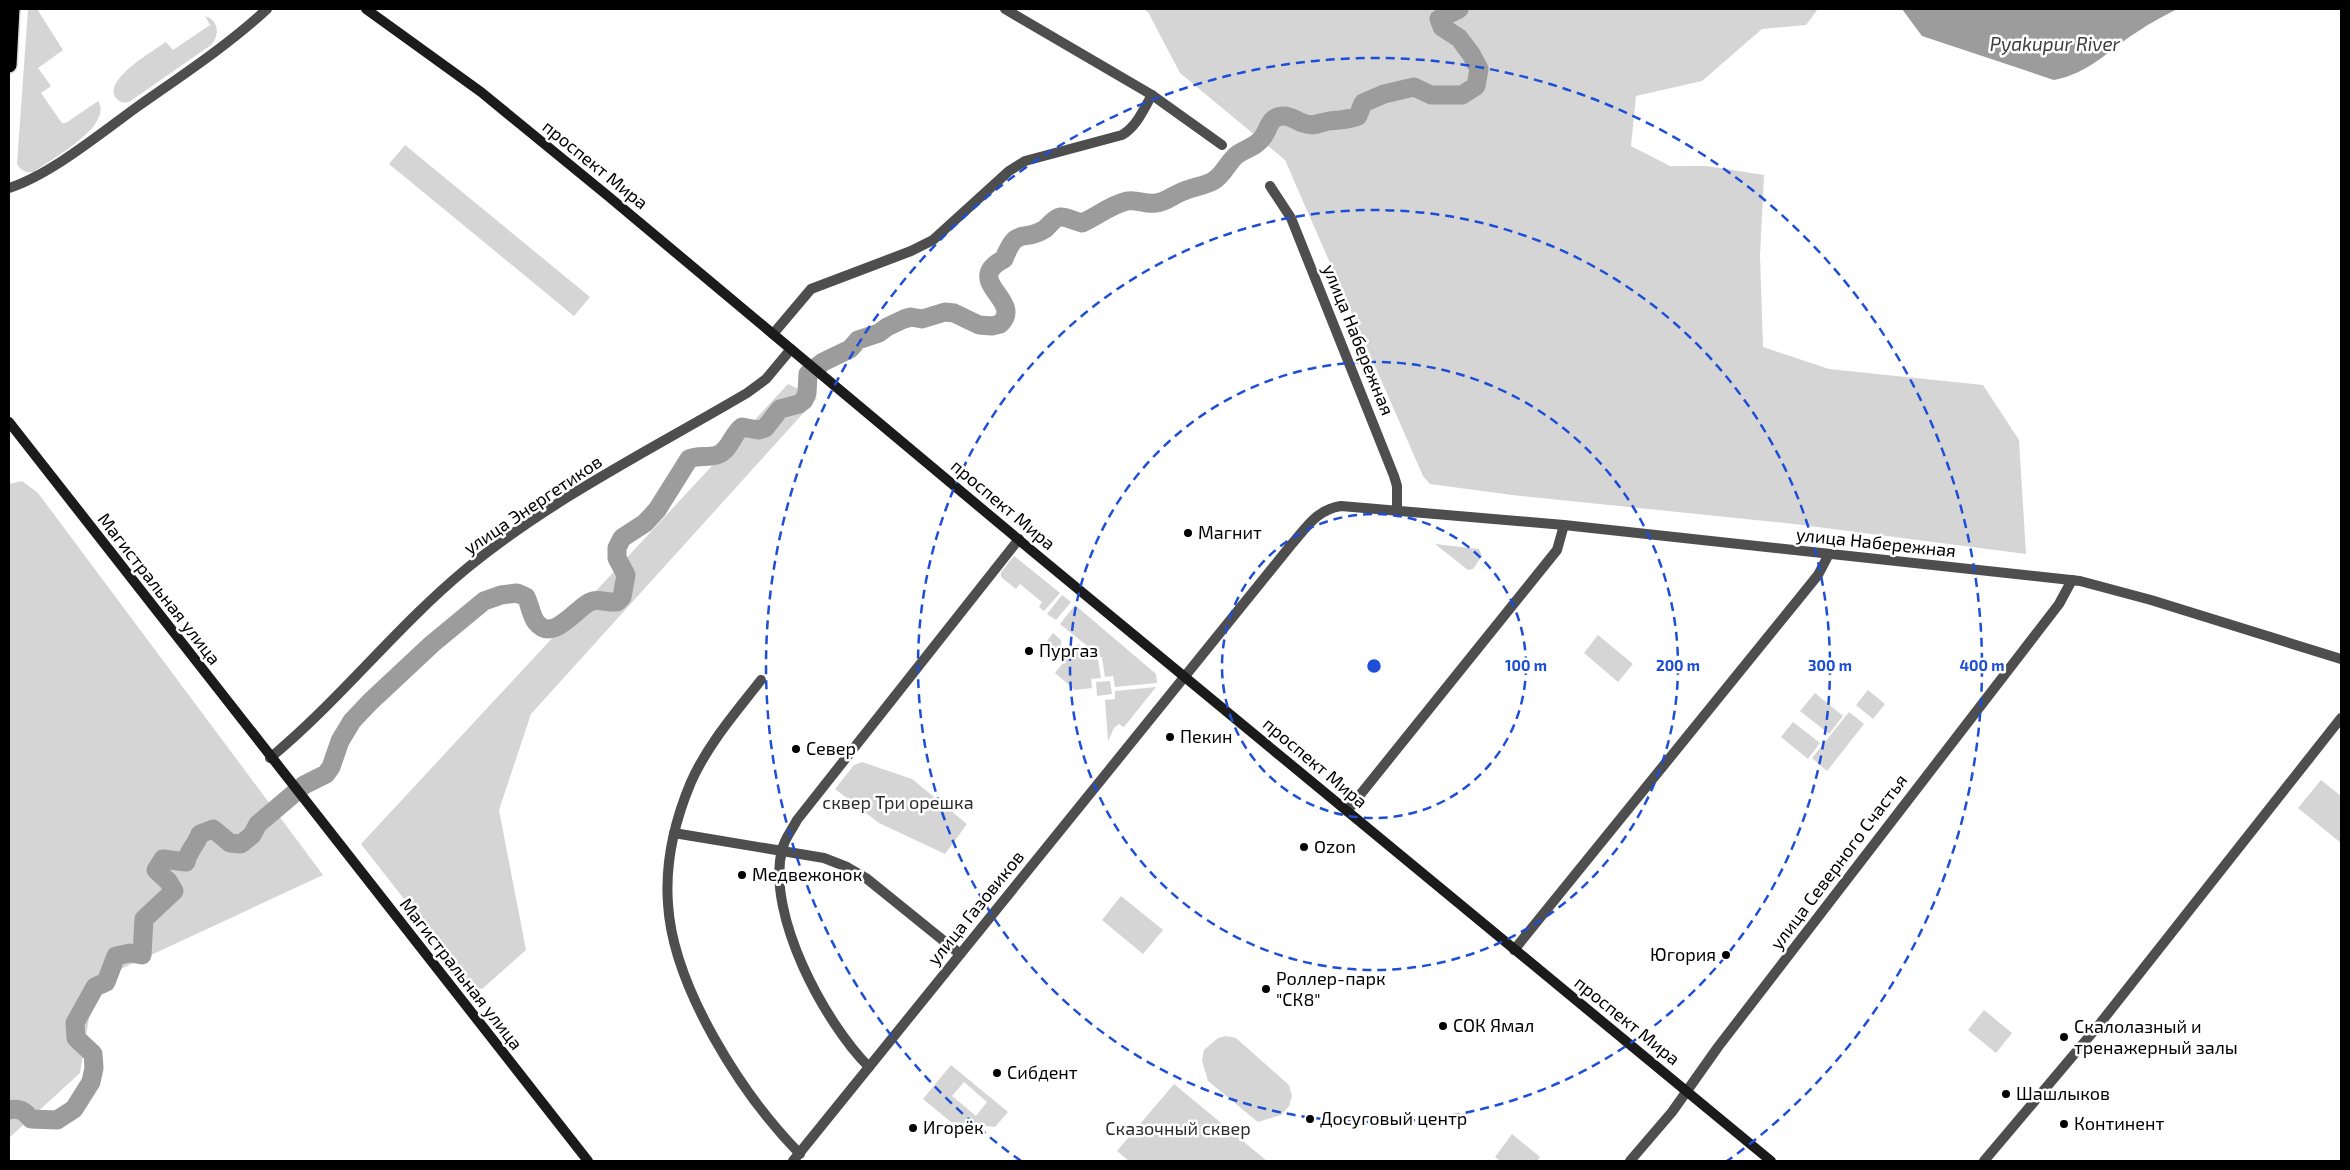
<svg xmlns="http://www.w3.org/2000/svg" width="2350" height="1170" font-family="'Exo 2',sans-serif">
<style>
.green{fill:#d5d5d5;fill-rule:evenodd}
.water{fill:#9c9c9c}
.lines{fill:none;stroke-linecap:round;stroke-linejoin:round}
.river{stroke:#9c9c9c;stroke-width:19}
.highway-casing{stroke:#dbdbdb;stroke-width:18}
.street{stroke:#4e4e4e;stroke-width:10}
.secondary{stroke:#1b1b1b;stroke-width:10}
.highway{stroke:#000;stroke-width:15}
.ring{fill:none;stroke:#1d4ed8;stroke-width:2.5;stroke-dasharray:9 6}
.poi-dot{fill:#000;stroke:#fff;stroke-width:2}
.labels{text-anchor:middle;stroke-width:5;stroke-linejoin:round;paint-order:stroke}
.street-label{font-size:18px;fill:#000;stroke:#fff}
.poi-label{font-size:18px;fill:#000;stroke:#fff;text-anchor:start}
.park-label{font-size:18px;fill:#2c2c2c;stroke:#fff}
.water-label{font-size:19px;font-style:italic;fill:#3d3d3d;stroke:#fff}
.centre{fill:#1d4ed8;stroke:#fff;stroke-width:2.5}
.ring-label{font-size:15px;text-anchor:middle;font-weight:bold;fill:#1d4ed8;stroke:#fff;stroke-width:5;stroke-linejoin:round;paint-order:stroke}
</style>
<rect width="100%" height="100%" fill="#fff"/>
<g class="green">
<path d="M 28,9 L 37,9 L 63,50 L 38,68 L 51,86 L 41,93 L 62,123 L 66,123 L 98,101 C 114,126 51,159 34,172 C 26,173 21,171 17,164 Z"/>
<path d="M 1143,9 L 1818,9 L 1806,25 L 1762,29 L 1702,81 L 1636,96 L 1631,146 L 1670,166 L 1707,166 L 1764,175 L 1760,256 L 1763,347 L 1829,369 L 1983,385 L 2019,440 L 2026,554 L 1794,524 L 1512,495 L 1430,484 L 1423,476 L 1285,160 L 1180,73 L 1148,12 Z"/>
<path d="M 205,16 C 219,20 220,36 211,45 L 129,102 C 125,103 122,103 118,100 C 98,82 155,50 166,42 L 173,50 L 210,25 Z"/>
<path d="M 405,145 L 590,297 L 574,316 L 389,164 Z"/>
<path d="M 788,384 L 817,398 L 531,714 L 499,810 L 526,950 L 482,989 L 473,987 L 361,844 Z"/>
<path d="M 22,481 L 38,493 L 323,875 L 95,981 L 80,1073 L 9,1138 L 9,484 Z"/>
<path d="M 1435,544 L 1479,549 L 1482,556 L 1473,569 L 1468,570 Z"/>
<path d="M 1014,556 L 1060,593 L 1044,611 L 1039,607 L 1042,602 L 1020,584 L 1016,589 L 1001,577 L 1001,572 Z"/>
<path d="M 1062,595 L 1071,602 L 1056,620 L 1047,614 Z"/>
<path d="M 1075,605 L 1156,674 L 1157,683 L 1115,687 L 1113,676 L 1105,677 L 1102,658 L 1060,624 Z"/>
<path d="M 1053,633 L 1061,640 L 1061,648 L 1053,657 L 1042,648 Z"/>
<path d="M 1598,635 L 1633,664 L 1618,682 L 1584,653 Z"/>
<path d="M 1078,644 L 1098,660 L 1101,678 L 1091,679 L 1092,688 L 1075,690 L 1055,673 Z"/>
<path d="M 1110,681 L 1112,694 L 1097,696 L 1096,682 Z"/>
<path d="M 1156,687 L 1124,727 L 1119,724 L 1114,728 L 1108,741 L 1105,700 L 1115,699 L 1115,691 Z"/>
<path d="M 1868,690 L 1885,704 L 1873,719 L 1856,705 Z"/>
<path d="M 1815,693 L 1843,716 L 1829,734 L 1800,711 Z"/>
<path d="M 1849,712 L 1864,724 L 1827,771 L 1812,758 Z"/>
<path d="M 1793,722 L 1820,743 L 1808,759 L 1781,737 Z"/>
<path d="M 862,762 L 912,779 L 967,824 L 945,854 L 879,823 L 835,789 L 854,765 Z"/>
<path d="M 2321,780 L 2341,796 L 2341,843 L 2298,808 Z"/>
<path d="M 1121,896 L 1163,930 L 1143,954 L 1102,920 Z"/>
<path d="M 1984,1010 L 2012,1033 L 1996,1053 L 1968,1030 Z"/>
<path d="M 1226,1036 L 1236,1038 L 1289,1085 L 1292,1096 L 1289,1106 L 1281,1115 L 1258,1122 L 1208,1081 L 1202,1061 L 1204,1050 L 1218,1038 Z"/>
<path d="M 951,1065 L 1008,1112 L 995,1127 L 951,1122 L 923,1099 ZM 964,1082 L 987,1102 L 976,1116 L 952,1096 Z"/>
<path d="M 1174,1084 L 1267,1161 L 1129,1161 L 1117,1151 Z"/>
<path d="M 1512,1134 L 1540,1157 L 1537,1161 L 1500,1161 L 1495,1157 Z"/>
</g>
<path class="water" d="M 1902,9 L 2177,9 C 2164,16 2150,23 2137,32 C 2107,51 2090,73 2054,80 L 1922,36 Z"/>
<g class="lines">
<path class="river" d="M 9,1110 C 19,1108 24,1110 31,1119 L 57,1120 L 74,1109 L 91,1082 L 94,1068 L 93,1054 L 76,1038 L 75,1023 L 95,987 L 106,982 L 116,956 L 130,953 L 142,955 L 144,919 L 174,891 L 168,881 L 156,870 L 163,859 L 186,862 C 188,851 196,845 200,834 L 213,829 L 230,843 L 241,844 L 252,835 L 258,824 L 304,785 L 326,774 L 331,767 L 340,741 L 352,721 L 370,702 L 432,644 L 484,601 L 501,595 L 517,593 L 526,597 C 530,605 531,615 536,622 C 554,645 578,604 593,601 C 600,599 609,603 617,602 L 622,597 L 626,575 L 617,558 L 617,548 L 622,538 L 645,523 L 657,510 L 689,459 C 698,455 707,458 717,455 C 730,451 732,434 742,427 L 758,430 L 765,428 L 780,409 L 799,404 L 804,400 L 807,393 L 808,374 L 823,362 L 850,349 L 858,340 L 879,333 L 887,327 L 904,319 L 911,317 L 922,319 L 945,312 L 954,313 L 979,325 L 992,326 L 1000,324 C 1025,301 961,281 1004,259 C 1017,225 1023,243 1045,229 C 1050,225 1054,218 1060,217 C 1067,216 1075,222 1082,223 C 1098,216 1110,205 1127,201 C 1137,199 1146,205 1156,203 C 1167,202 1174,194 1184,191 C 1193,187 1204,186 1213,181 C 1224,175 1228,161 1238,154 C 1247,148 1257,146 1263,137 C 1269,129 1269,117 1282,116 C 1290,115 1296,121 1303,123 C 1313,127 1319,123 1329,121 C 1341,119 1346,121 1358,116 L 1363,103 L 1384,94 L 1414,87 L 1431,95 L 1462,95 L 1476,86 L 1479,69 L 1471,54 L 1459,38 L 1442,27 L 1439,19 L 1459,9"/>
<defs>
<path id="highway" d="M 9,65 L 12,9"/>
</defs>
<use href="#highway" class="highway-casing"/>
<g class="street">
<path d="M 1005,9 L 1152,95 L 1222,145"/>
<path d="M 1270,186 L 1291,218 L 1394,476 L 1397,486 L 1397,512"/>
<path d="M 9,188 C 50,175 101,133 137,107 C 181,76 227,46 267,9"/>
<path d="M 773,334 L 811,289 L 911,251 L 933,240 L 1009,171 L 1025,161 L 1122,135 C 1137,126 1143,110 1152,95"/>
<path d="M 761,680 C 736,712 708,744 691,782 C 675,820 665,863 668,904 C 673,987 742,1095 800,1154"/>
<path d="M 270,758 C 340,700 396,627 466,569 C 551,499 652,449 747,393 L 766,379 L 791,349"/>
<path d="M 1347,811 L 1557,550 L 1564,525"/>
<path d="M 674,833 L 824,858 L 847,867 L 866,878 L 960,954"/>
<path d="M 1514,950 L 1818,575 L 1829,554"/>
<path d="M 869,1067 C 825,1023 766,915 782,850 C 784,839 792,830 797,820 L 1019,539"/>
<path d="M 793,1161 L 1291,545 C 1307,527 1316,510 1341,506 L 1564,525 L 2080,581 L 2151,600 L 2341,659"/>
<path d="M 1630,1161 L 1672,1112 L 1718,1047 L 2059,604 L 2072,580"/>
<path d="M 1984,1161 L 2098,1026 L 2341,718"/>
</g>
<g class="secondary">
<path d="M 366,9 L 481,92 L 608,196 L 1043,560 L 1771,1161"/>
<path d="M 9,422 L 588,1161"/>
</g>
<use href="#highway" class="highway"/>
</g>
<g class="ring">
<circle cx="1374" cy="666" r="152"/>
<circle cx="1374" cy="666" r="304"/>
<circle cx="1374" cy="666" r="456"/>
<path d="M1021 1161A608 608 0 1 1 1727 1161"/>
</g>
<g class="poi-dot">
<circle cx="1188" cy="533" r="5"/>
<circle cx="1029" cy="651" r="5"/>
<circle cx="1170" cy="737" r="5"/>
<circle cx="796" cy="749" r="5"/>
<circle cx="1304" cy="847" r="5"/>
<circle cx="742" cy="875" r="5"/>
<circle cx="1726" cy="955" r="5"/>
<circle cx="1266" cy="989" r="5"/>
<circle cx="1443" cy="1026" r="5"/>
<circle cx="2064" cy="1037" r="5"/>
<circle cx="997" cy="1073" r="5"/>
<circle cx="2006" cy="1094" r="5"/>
<circle cx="1310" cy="1119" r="5"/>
<circle cx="2064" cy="1124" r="5"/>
<circle cx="913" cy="1128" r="5"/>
</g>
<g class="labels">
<g class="street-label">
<text transform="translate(595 165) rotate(39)" y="6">проспект Мира</text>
<text transform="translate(1358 340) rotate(68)" y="6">улица Набережная</text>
<text transform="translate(533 505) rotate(-34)" y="6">улица Энергетиков</text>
<text transform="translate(1003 505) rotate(40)" y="6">проспект Мира</text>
<text transform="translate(1876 543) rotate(6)" y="6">улица Набережная</text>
<text transform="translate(159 589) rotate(52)" y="6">Магистральная улица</text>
<text transform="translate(1315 763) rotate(40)" y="6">проспект Мира</text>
<text transform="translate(1839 862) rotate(-53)" y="6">улица Северного Счастья</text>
<text transform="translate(976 908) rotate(-51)" y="6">улица Газовиков</text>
<text transform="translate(461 974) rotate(52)" y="6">Магистральная улица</text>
<text transform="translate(1627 1021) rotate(39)" y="6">проспект Мира</text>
</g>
<g class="poi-label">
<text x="1198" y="539">Магнит</text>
<text x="1039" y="657">Пургаз</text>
<text x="1180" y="743">Пекин</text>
<text x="806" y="755">Север</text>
<text x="1314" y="853">Ozon</text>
<text x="752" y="881">Медвежонок</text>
<text x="1716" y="961" text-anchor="end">Югория</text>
<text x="1276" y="985">Роллер-парк<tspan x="1276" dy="21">"СК8"</tspan></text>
<text x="1453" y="1032">СОК Ямал</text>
<text x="2074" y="1033">Скалолазный и<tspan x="2074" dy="21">тренажерный залы</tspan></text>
<text x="1007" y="1079">Сибдент</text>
<text x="2016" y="1100">Шашлыков</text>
<text x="1320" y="1125">Досуговый центр</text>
<text x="2074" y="1130">Континент</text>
<text x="923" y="1134">Игорёк</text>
</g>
<g class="park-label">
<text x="898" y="809">сквер Три орешка</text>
<text x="1178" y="1135">Сказочный сквер</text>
</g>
<g class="water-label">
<text x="2055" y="51">Pyakupur River</text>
</g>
</g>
<circle cx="1374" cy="666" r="8" class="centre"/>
<g class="ring-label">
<text x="1526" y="671">100 m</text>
<text x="1678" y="671">200 m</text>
<text x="1830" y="671">300 m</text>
<text x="1982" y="671">400 m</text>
</g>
<rect width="2350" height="1170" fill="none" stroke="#000000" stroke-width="20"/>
</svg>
